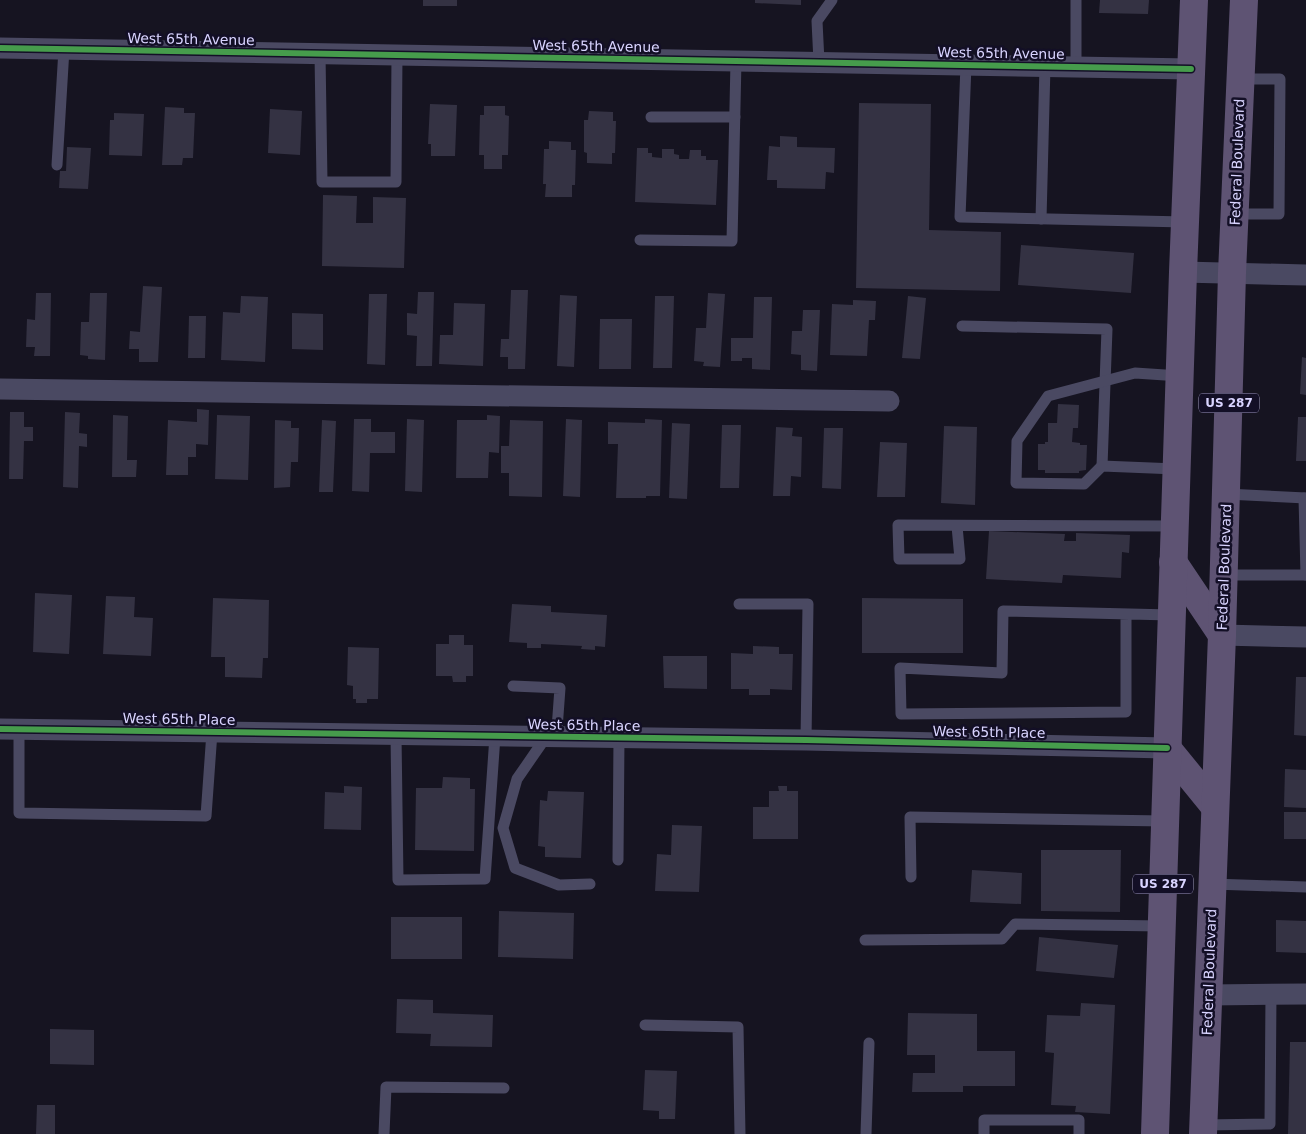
<svg xmlns="http://www.w3.org/2000/svg" width="1306" height="1134" font-family="'DejaVu Sans',sans-serif">
<style>
.building{fill:#343243}
.lines{fill:none;stroke-linecap:round;stroke-linejoin:round}
.lane{stroke:#4a4962;stroke-width:11}
.street{stroke:#4a4962;stroke-width:21}
.primary{stroke:#5e5373;stroke-width:28}
.cycleway-casing{stroke:#130f26;stroke-width:9}
.cycleway{stroke:#469c4c;stroke-width:6}
.labels{text-anchor:middle;stroke-width:5;stroke-linejoin:round;paint-order:stroke}
.shield{fill:#130f26;stroke:#9e99be;stroke-width:1}
.shield-label{font-size:12px;font-weight:bold;fill:#d9d4ff}
.street-label{font-size:14px;fill:#d9d4ff;stroke:#130f26}
</style>
<rect width="100%" height="100%" fill="#161421"/>
<g class="building">
<rect x="423" y="0" width="34" height="6"/>
<path d="M 755,0 L 801,0 L 801,5 L 755,3 Z"/>
<path d="M 1100,0 L 1149,0 L 1148,14 L 1099,13 Z"/>
<path d="M 859,103 L 931,104 L 929,230 L 1001,232 L 1000,291 L 856,288 Z"/>
<path d="M 430,104 L 457,105 L 455,156 L 431,156 L 431,144 L 428,144 Z"/>
<path d="M 484,106 L 505,106 L 505,115 L 509,116 L 508,155 L 502,155 L 502,169 L 484,169 L 484,155 L 479,155 L 480,115 L 484,115 Z"/>
<path d="M 165,107 L 184,108 L 184,113 L 195,113 L 193,158 L 183,158 L 182,165 L 162,165 Z"/>
<path d="M 270,109 L 302,111 L 300,155 L 268,153 Z"/>
<path d="M 589,111 L 613,112 L 613,121 L 616,121 L 615,153 L 612,153 L 612,164 L 587,163 L 587,153 L 584,152 L 584,120 L 588,120 Z"/>
<path d="M 114,113 L 144,114 L 142,156 L 109,155 L 110,120 L 114,120 Z"/>
<path d="M 780,136 L 797,137 L 797,147 L 835,148 L 834,173 L 826,172 L 825,189 L 777,188 L 777,180 L 767,180 L 769,146 L 780,147 Z"/>
<path d="M 549,141 L 571,142 L 571,150 L 576,150 L 575,185 L 572,185 L 572,197 L 545,197 L 546,184 L 543,184 L 544,149 L 549,149 Z"/>
<path d="M 67,147 L 91,148 L 88,189 L 59,188 L 60,171 L 66,171 Z"/>
<path d="M 637,148 L 648,148 L 648,153 L 652,153 L 652,157 L 662,158 L 662,149 L 674,149 L 674,154 L 679,155 L 679,159 L 689,159 L 690,150 L 701,150 L 701,156 L 706,156 L 706,160 L 718,160 L 716,205 L 635,202 Z"/>
<path d="M 323,195 L 357,196 L 356,223 L 373,223 L 373,197 L 406,198 L 404,268 L 322,266 Z"/>
<path d="M 1021,245 L 1134,253 L 1131,293 L 1018,285 Z"/>
<path d="M 143,286 L 162,287 L 158,362 L 139,362 L 139,349 L 129,349 L 130,331 L 140,332 Z"/>
<path d="M 511,290 L 528,290 L 525,369 L 508,369 L 508,357 L 500,357 L 501,339 L 509,339 Z"/>
<path d="M 418,292 L 434,292 L 432,366 L 416,366 L 417,336 L 407,335 L 407,313 L 417,314 Z"/>
<path d="M 36,293 L 51,293 L 50,356 L 34,356 L 35,347 L 26,347 L 27,319 L 35,320 Z"/>
<path d="M 90,293 L 107,293 L 105,360 L 88,359 L 88,356 L 80,355 L 81,322 L 89,322 Z"/>
<path d="M 708,293 L 725,294 L 720,367 L 703,366 L 704,362 L 694,361 L 696,328 L 706,328 Z"/>
<path d="M 369,294 L 387,294 L 385,365 L 367,364 Z"/>
<path d="M 560,295 L 577,296 L 574,367 L 557,366 Z"/>
<path d="M 241,296 L 268,297 L 265,362 L 221,360 L 223,312 L 240,313 Z"/>
<path d="M 655,296 L 674,296 L 672,368 L 653,368 Z"/>
<path d="M 908,296 L 926,298 L 920,359 L 902,358 Z"/>
<path d="M 754,297 L 772,297 L 770,370 L 752,369 L 752,358 L 742,358 L 742,361 L 731,361 L 731,338 L 753,338 Z"/>
<path d="M 853,300 L 876,301 L 875,320 L 869,320 L 867,356 L 830,355 L 832,304 L 853,305 Z"/>
<path d="M 454,303 L 485,304 L 483,366 L 439,364 L 440,335 L 453,335 Z"/>
<path d="M 803,310 L 820,310 L 817,371 L 801,370 L 801,355 L 791,354 L 792,331 L 802,331 Z"/>
<path d="M 292,313 L 323,314 L 323,350 L 292,349 Z"/>
<path d="M 189,316 L 206,316 L 205,358 L 188,358 Z"/>
<path d="M 600,319 L 632,319 L 631,369 L 599,369 Z"/>
<path d="M 1302,357 L 1306,358 L 1306,395 L 1300,394 Z"/>
<path d="M 1058,404 L 1079,405 L 1078,428 L 1073,428 L 1072,442 L 1080,443 L 1080,445 L 1087,445 L 1086,470 L 1079,471 L 1079,473 L 1045,473 L 1045,470 L 1038,470 L 1038,444 L 1045,444 L 1045,442 L 1048,442 L 1048,423 L 1057,423 Z"/>
<path d="M 197,409 L 209,410 L 208,445 L 196,444 L 196,457 L 188,457 L 188,475 L 166,475 L 168,420 L 197,422 Z"/>
<path d="M 10,412 L 24,412 L 24,427 L 33,427 L 33,441 L 24,441 L 23,479 L 9,479 Z"/>
<path d="M 65,412 L 80,413 L 79,433 L 87,434 L 87,447 L 79,446 L 78,488 L 63,487 Z"/>
<path d="M 113,415 L 128,416 L 127,460 L 137,460 L 136,477 L 112,477 Z"/>
<path d="M 217,415 L 250,416 L 248,480 L 215,479 Z"/>
<path d="M 487,415 L 500,416 L 499,453 L 489,452 L 488,478 L 456,478 L 457,420 L 487,420 Z"/>
<path d="M 1298,417 L 1306,417 L 1306,461 L 1296,461 Z"/>
<path d="M 354,419 L 371,419 L 371,432 L 395,432 L 395,453 L 370,453 L 369,492 L 352,491 Z"/>
<path d="M 407,419 L 424,420 L 422,492 L 405,491 Z"/>
<path d="M 566,419 L 582,420 L 580,497 L 563,496 Z"/>
<path d="M 645,419 L 662,420 L 660,496 L 646,496 L 646,498 L 616,498 L 618,444 L 608,444 L 608,422 L 645,423 Z"/>
<path d="M 275,420 L 291,421 L 291,428 L 299,428 L 298,462 L 291,462 L 290,487 L 274,488 Z"/>
<path d="M 322,420 L 336,421 L 333,492 L 319,492 Z"/>
<path d="M 510,420 L 543,421 L 542,497 L 509,496 L 509,473 L 501,473 L 501,446 L 509,446 Z"/>
<path d="M 672,423 L 690,424 L 687,499 L 669,498 Z"/>
<path d="M 722,425 L 741,425 L 739,488 L 720,488 Z"/>
<path d="M 944,426 L 977,427 L 975,505 L 941,503 Z"/>
<path d="M 776,427 L 793,428 L 792,436 L 802,437 L 801,477 L 791,476 L 790,496 L 773,496 Z"/>
<path d="M 824,428 L 843,428 L 841,489 L 822,488 Z"/>
<path d="M 880,442 L 907,443 L 905,497 L 877,497 Z"/>
<path d="M 989,531 L 1065,534 L 1064,541 L 1076,541 L 1076,533 L 1130,535 L 1129,553 L 1122,552 L 1121,578 L 1063,575 L 1062,583 L 986,579 Z"/>
<path d="M 35,593 L 72,595 L 69,654 L 33,652 Z"/>
<path d="M 106,596 L 135,597 L 134,617 L 153,618 L 151,656 L 103,654 Z"/>
<path d="M 213,598 L 269,600 L 268,658 L 263,658 L 262,678 L 225,677 L 225,657 L 211,657 Z"/>
<path d="M 862,598 L 963,599 L 963,653 L 862,653 Z"/>
<path d="M 512,604 L 551,606 L 551,612 L 607,615 L 605,647 L 595,646 L 595,650 L 581,649 L 582,646 L 541,644 L 541,648 L 527,648 L 527,643 L 509,642 Z"/>
<path d="M 449,635 L 464,635 L 464,645 L 473,645 L 473,676 L 466,676 L 466,682 L 453,682 L 452,676 L 436,676 L 436,644 L 449,644 Z"/>
<path d="M 753,646 L 779,647 L 779,654 L 793,654 L 792,690 L 770,689 L 770,695 L 749,695 L 749,689 L 731,689 L 731,653 L 753,654 Z"/>
<path d="M 348,647 L 379,648 L 378,699 L 367,699 L 367,703 L 356,703 L 356,699 L 353,699 L 353,686 L 347,685 Z"/>
<path d="M 663,656 L 707,656 L 707,689 L 664,688 Z"/>
<path d="M 1296,677 L 1306,677 L 1306,736 L 1294,735 Z"/>
<path d="M 1285,769 L 1306,770 L 1306,808 L 1284,807 Z"/>
<path d="M 443,777 L 470,778 L 470,789 L 475,789 L 474,851 L 415,850 L 416,788 L 442,788 Z"/>
<path d="M 344,786 L 362,787 L 361,830 L 324,829 L 325,792 L 344,793 Z"/>
<path d="M 778,786 L 787,786 L 787,791 L 798,791 L 798,839 L 753,839 L 753,807 L 769,807 L 769,791 L 779,791 Z"/>
<path d="M 548,791 L 584,792 L 581,858 L 545,857 L 545,847 L 538,846 L 540,800 L 547,801 Z"/>
<rect x="1284" y="812" width="22" height="27"/>
<path d="M 672,825 L 702,826 L 699,892 L 655,891 L 657,854 L 671,855 Z"/>
<path d="M 1041,850 L 1121,850 L 1120,912 L 1041,911 Z"/>
<path d="M 972,870 L 1022,873 L 1021,904 L 970,902 Z"/>
<path d="M 499,911 L 574,913 L 573,959 L 498,957 Z"/>
<rect x="391" y="917" width="71" height="42"/>
<path d="M 1276,920 L 1306,921 L 1306,953 L 1276,952 Z"/>
<path d="M 1039,937 L 1118,945 L 1114,978 L 1036,971 Z"/>
<path d="M 397,999 L 433,1000 L 433,1013 L 493,1015 L 492,1047 L 430,1046 L 431,1034 L 396,1033 Z"/>
<path d="M 1081,1003 L 1115,1005 L 1110,1114 L 1075,1112 L 1076,1106 L 1051,1105 L 1054,1053 L 1045,1052 L 1047,1015 L 1080,1016 Z"/>
<path d="M 908,1013 L 977,1014 L 977,1051 L 1015,1051 L 1015,1086 L 963,1086 L 963,1092 L 912,1092 L 913,1073 L 935,1073 L 935,1055 L 907,1055 Z"/>
<path d="M 50,1029 L 94,1030 L 94,1065 L 50,1064 Z"/>
<path d="M 1290,1042 L 1306,1042 L 1306,1134 L 1288,1134 Z"/>
<path d="M 645,1070 L 677,1071 L 675,1119 L 659,1119 L 659,1111 L 643,1110 Z"/>
<path d="M 37,1105 L 55,1105 L 55,1134 L 36,1134 Z"/>
</g>
<g class="lines">
<g class="lane">
<path d="M 320,54 L 322,182 L 396,182 L 397,55"/>
<path d="M 819,62 L 817,21 L 832,0"/>
<path d="M 966,65 L 960,217 L 1185,222"/>
<path d="M 1076,67 L 1076,0"/>
<path d="M 651,117 L 735,117"/>
<path d="M 57,165 L 64,49"/>
<path d="M 1235,214 L 1279,214 L 1280,79 L 1240,79"/>
<path d="M 1041,219 L 1045,66"/>
<path d="M 640,240 L 732,241 L 736,61"/>
<path d="M 962,326 L 1107,329 L 1102,466"/>
<path d="M 1176,469 L 1102,466 L 1084,484 L 1016,483 L 1017,441 L 1048,396 L 1135,373 L 1180,376"/>
<path d="M 1226,494 L 1306,498"/>
<path d="M 1304,498 L 1306,575"/>
<path d="M 957,526 L 960,559 L 899,559 L 898,525 L 1175,526"/>
<path d="M 1223,575 L 1306,575"/>
<path d="M 739,604 L 808,604 L 806,740"/>
<path d="M 1126,614 L 1126,712 L 901,714 L 900,668 L 1002,673 L 1003,611 L 1171,615"/>
<path d="M 513,686 L 560,688 L 557,729 L 546,737 L 517,779 L 503,828 L 515,868 L 559,885 L 590,884"/>
<path d="M 19,729 L 19,813 L 206,816 L 212,732"/>
<path d="M 396,735 L 398,880 L 485,879 L 495,736"/>
<path d="M 618,860 L 619,738"/>
<path d="M 911,877 L 910,817 L 1165,821"/>
<path d="M 1212,884 L 1306,887"/>
<path d="M 865,940 L 1002,939 L 1015,924 L 1162,926"/>
<path d="M 645,1025 L 738,1027 L 740,1134"/>
<path d="M 1204,1125 L 1270,1124 L 1271,994"/>
<path d="M 384,1134 L 386,1087 L 504,1088"/>
<path d="M 866,1134 L 869,1043"/>
<path d="M 984,1134 L 984,1120 L 1079,1120 L 1079,1134"/>
</g>
<g class="street">
<path d="M 0,48 L 1191,69"/>
<path d="M 1183,272 L 1306,275"/>
<path d="M 0,389 L 889,401"/>
<path d="M 1222,635 L 1306,637"/>
<path d="M 0,729 L 806,740 L 1167,748"/>
<path d="M 1209,995 L 1306,994"/>
</g>
<g class="primary">
<path d="M 1173,562 L 1222,635"/>
<path d="M 1167,748 L 1215,807"/>
<path d="M 1155,1134 L 1183,272 L 1194,0"/>
<path d="M 1203,1134 L 1222,635 L 1232,273 L 1244,0"/>
</g>
<defs>
<g id="cycleway">
<path d="M 0,48 L 1191,69"/>
<path d="M 0,729 L 806,740 L 1167,748"/>
</g>
</defs>
<use href="#cycleway" class="cycleway-casing"/>
<use href="#cycleway" class="cycleway"/>
</g>
<g class="labels">
<g class="shield">
<rect x="1199" y="393.5" width="60" height="19" rx="4"/>
<rect x="1133" y="874.5" width="60" height="19" rx="4"/>
</g>
<g class="shield-label">
<text x="1229" y="407">US 287</text>
<text x="1163" y="888">US 287</text>
</g>
<g class="street-label">
<text transform="translate(191 39) rotate(1)" y="5">West 65th Avenue</text>
<text transform="translate(596 46) rotate(1)" y="5">West 65th Avenue</text>
<text transform="translate(1001 53) rotate(1)" y="5">West 65th Avenue</text>
<text transform="translate(1237 162) rotate(-88)" y="5">Federal Boulevard</text>
<text transform="translate(1224 567) rotate(-88)" y="5">Federal Boulevard</text>
<text transform="translate(179 719) rotate(1)" y="5">West 65th Place</text>
<text transform="translate(584 725) rotate(1)" y="5">West 65th Place</text>
<text transform="translate(989 732) rotate(1)" y="5">West 65th Place</text>
<text transform="translate(1209 972) rotate(-88)" y="5">Federal Boulevard</text>
</g>
</g>
</svg>
